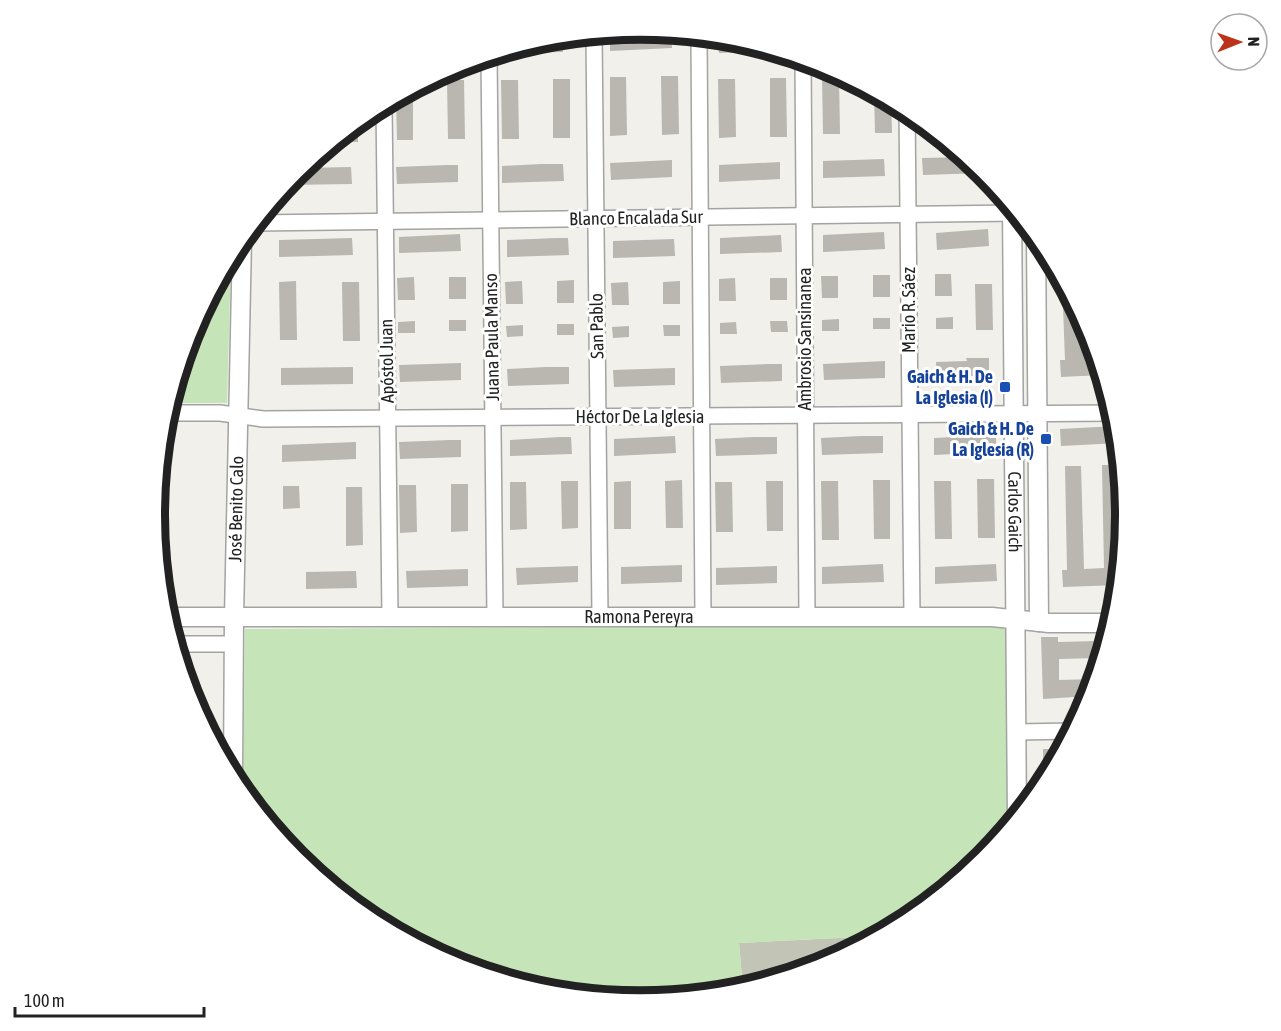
<svg xmlns="http://www.w3.org/2000/svg" width="1281" height="1031" font-family="'Asap Condensed',sans-serif">
<style>
.construction{fill:#c2c5b6}
.grass{fill:#c5e4b7}
.building{fill:#bab6b0}
.lines{fill:none;stroke-linecap:round;stroke-linejoin:round}
.minor-casing{stroke:#a3a3a3;stroke-width:18}
.tertiary-casing{stroke:#a3a3a3;stroke-width:21}
.minor{stroke:#fff;stroke-width:15}
.tertiary{stroke:#fff;stroke-width:18}
.transit-dot{fill:#1a4fb4;stroke:#fff;stroke-width:2}
.labels{text-anchor:middle;stroke-width:6;stroke-linejoin:round;paint-order:stroke}
.street-label{font-size:18px;fill:#222;stroke:#fff}
.transit-label{font-size:18px;font-weight:bold;fill:#164399;stroke:#fff;text-anchor:end}
.rim{fill:none;stroke:#222;stroke-width:8}
</style>
<rect width="100%" height="100%" fill="#f1f0ea"/>
<path class="construction" d="M 878,936 L 826,964 L 743,989 L 739,943 Z"/>
<g class="grass">
<path d="M 231,257 L 227,403 L 170,403 L 192,329 Z"/>
<path d="M 1007,625 L 1009,828 L 984,859 L 910,919 L 878,936 L 739,943 L 743,989 L 735,992 L 640,1001 L 592,996 L 545,992 L 454,964 L 370,919 L 297,859 L 243,793 L 245,629 Z"/>
</g>
<g class="building">
<path d="M 660,32 L 671,33 L 672,48 L 610,51 L 610,34 Z"/>
<path d="M 563,38 L 563,52 L 511,53 L 511,50 L 546,39 Z"/>
<path d="M 718,38 L 736,39 L 767,49 L 767,51 L 719,53 Z"/>
<path d="M 839,75 L 840,134 L 823,134 L 822,76 Z"/>
<path d="M 661,76 L 678,76 L 679,134 L 662,135 Z"/>
<path d="M 610,77 L 626,77 L 627,135 L 610,136 Z"/>
<path d="M 770,78 L 786,78 L 787,137 L 770,137 Z"/>
<rect x="553" y="79" width="17" height="59"/>
<path d="M 718,79 L 735,79 L 736,137 L 719,138 Z"/>
<path d="M 447,80 L 464,80 L 465,139 L 448,139 Z"/>
<path d="M 501,80 L 518,80 L 519,139 L 502,139 Z"/>
<path d="M 413,89 L 413,140 L 397,140 L 396,98 Z"/>
<path d="M 874,93 L 891,101 L 892,133 L 875,133 Z"/>
<path d="M 358,122 L 358,142 L 334,142 L 350,129 Z"/>
<path d="M 965,157 L 984,173 L 923,175 L 922,158 Z"/>
<path d="M 884,159 L 885,176 L 823,178 L 823,161 Z"/>
<path d="M 672,160 L 672,177 L 611,180 L 610,163 Z"/>
<path d="M 780,162 L 780,179 L 719,182 L 719,165 Z"/>
<path d="M 541,164 L 563,164 L 564,181 L 502,183 L 502,166 Z"/>
<path d="M 447,165 L 458,165 L 458,182 L 397,184 L 396,167 Z"/>
<path d="M 351,167 L 352,184 L 287,185 L 302,168 Z"/>
<path d="M 988,229 L 989,246 L 937,250 L 936,233 Z"/>
<path d="M 884,232 L 885,249 L 823,252 L 823,235 Z"/>
<path d="M 460,234 L 461,251 L 399,253 L 399,237 Z"/>
<path d="M 781,235 L 782,252 L 720,254 L 720,238 Z"/>
<path d="M 352,238 L 353,255 L 279,257 L 279,240 Z"/>
<path d="M 557,238 L 568,238 L 569,255 L 507,257 L 507,240 Z"/>
<path d="M 674,239 L 675,256 L 613,258 L 613,241 Z"/>
<path d="M 935,274 L 951,274 L 952,296 L 935,296 Z"/>
<rect x="873" y="275" width="17" height="22"/>
<path d="M 821,276 L 838,276 L 838,298 L 822,298 Z"/>
<path d="M 414,277 L 415,300 L 398,300 L 397,278 Z"/>
<rect x="449" y="277" width="17" height="22"/>
<path d="M 735,278 L 736,301 L 719,301 L 719,279 Z"/>
<rect x="770" y="278" width="17" height="22"/>
<path d="M 574,280 L 574,303 L 557,303 L 557,281 Z"/>
<path d="M 1062,280 L 1079,311 L 1080,338 L 1092,338 L 1103,375 L 1061,377 L 1060,360 L 1065,360 Z"/>
<path d="M 296,281 L 297,340 L 280,340 L 279,282 Z"/>
<path d="M 522,281 L 523,304 L 506,304 L 505,282 Z"/>
<path d="M 680,281 L 680,304 L 663,304 L 663,282 Z"/>
<path d="M 342,282 L 359,282 L 360,341 L 343,341 Z"/>
<path d="M 628,282 L 629,305 L 612,305 L 611,283 Z"/>
<path d="M 975,284 L 992,284 L 993,330 L 976,330 Z"/>
<path d="M 953,317 L 953,329 L 936,329 L 936,318 Z"/>
<rect x="873" y="318" width="17" height="11"/>
<path d="M 839,319 L 839,331 L 822,331 L 822,320 Z"/>
<rect x="449" y="320" width="17" height="11"/>
<path d="M 415,321 L 415,333 L 398,333 L 398,322 Z"/>
<path d="M 770,321 L 787,321 L 788,332 L 771,332 Z"/>
<path d="M 736,322 L 737,334 L 720,334 L 720,323 Z"/>
<rect x="557" y="324" width="17" height="11"/>
<path d="M 523,325 L 523,336 L 507,337 L 506,326 Z"/>
<path d="M 663,325 L 680,325 L 680,336 L 664,336 Z"/>
<path d="M 629,326 L 629,337 L 613,338 L 612,327 Z"/>
<path d="M 966,358 L 989,358 L 989,375 L 937,378 L 936,362 L 967,361 Z"/>
<path d="M 885,361 L 885,378 L 824,380 L 823,364 Z"/>
<path d="M 461,363 L 461,380 L 400,382 L 399,365 Z"/>
<path d="M 771,364 L 782,364 L 782,381 L 721,383 L 720,366 Z"/>
<path d="M 353,367 L 353,384 L 281,385 L 281,368 Z"/>
<path d="M 546,367 L 569,367 L 569,384 L 508,386 L 507,369 Z"/>
<path d="M 675,368 L 675,385 L 614,387 L 613,370 Z"/>
<path d="M 1117,426 L 1119,443 L 1061,446 L 1060,429 Z"/>
<path d="M 996,435 L 996,452 L 934,455 L 934,438 Z"/>
<path d="M 675,436 L 676,453 L 614,456 L 614,439 Z"/>
<path d="M 861,436 L 883,436 L 883,453 L 822,455 L 821,438 Z"/>
<path d="M 560,437 L 571,437 L 572,454 L 510,456 L 510,440 Z"/>
<path d="M 754,437 L 777,437 L 777,454 L 716,456 L 715,439 Z"/>
<path d="M 450,440 L 461,440 L 461,457 L 400,459 L 399,442 Z"/>
<path d="M 356,442 L 356,459 L 282,462 L 282,445 Z"/>
<path d="M 1102,465 L 1119,465 L 1121,565 L 1119,585 L 1063,587 L 1062,570 L 1067,570 L 1065,466 L 1081,466 L 1084,569 L 1104,568 Z"/>
<path d="M 977,479 L 994,479 L 995,538 L 978,538 Z"/>
<path d="M 682,480 L 683,528 L 666,528 L 665,481 Z"/>
<path d="M 873,480 L 890,480 L 890,539 L 874,539 Z"/>
<path d="M 561,481 L 578,481 L 578,528 L 562,529 Z"/>
<path d="M 631,481 L 631,529 L 614,529 L 614,482 Z"/>
<path d="M 766,481 L 783,481 L 783,531 L 767,531 Z"/>
<path d="M 821,481 L 838,481 L 839,540 L 822,540 Z"/>
<path d="M 934,481 L 951,481 L 952,539 L 935,539 Z"/>
<path d="M 510,482 L 526,482 L 527,529 L 510,530 Z"/>
<path d="M 715,482 L 732,482 L 733,532 L 716,532 Z"/>
<path d="M 451,484 L 468,484 L 468,531 L 451,532 Z"/>
<path d="M 399,485 L 416,485 L 417,532 L 400,533 Z"/>
<path d="M 283,486 L 299,486 L 300,508 L 283,509 Z"/>
<path d="M 346,487 L 362,487 L 363,545 L 346,546 Z"/>
<path d="M 883,564 L 884,582 L 822,584 L 822,567 Z"/>
<path d="M 996,564 L 997,581 L 935,584 L 935,567 Z"/>
<path d="M 682,565 L 682,582 L 621,584 L 621,567 Z"/>
<path d="M 578,566 L 578,582 L 517,585 L 516,568 Z"/>
<path d="M 777,566 L 777,583 L 716,585 L 716,568 Z"/>
<path d="M 468,569 L 468,586 L 407,588 L 406,571 Z"/>
<path d="M 356,571 L 357,588 L 306,589 L 306,572 Z"/>
<path d="M 1041,637 L 1058,637 L 1058,642 L 1098,641 L 1099,658 L 1059,659 L 1059,680 L 1096,679 L 1090,696 L 1043,699 Z"/>
<path d="M 1043,749 L 1060,749 L 1060,756 L 1052,771 L 1043,771 Z"/>
</g>
<g class="lines">
<defs>
<g id="minor">
<path d="M 594,35 L 600,617"/>
<path d="M 699,36 L 703,617"/>
<path d="M 489,56 L 495,617"/>
<path d="M 803,60 L 807,617"/>
<path d="M 384,105 L 390,617"/>
<path d="M 907,110 L 912,617"/>
<path d="M 256,223 L 1017,213"/>
<path d="M 167,413 L 220,413 L 263,419 L 1114,413"/>
<path d="M 175,644 L 234,644"/>
<path d="M 1017,732 L 1073,731"/>
</g>
<g id="tertiary">
<path id="s1" d="M 1012,206 L 1017,818"/>
<path d="M 1036,236 L 1039,622"/>
<path id="s2" d="M 167,617 L 992,617 L 1049,623 L 1113,623"/>
<path id="s3" d="M 233,777 L 234,617 L 242,239"/>
</g>
</defs>
<use href="#minor" class="minor-casing"/>
<use href="#tertiary" class="tertiary-casing"/>
<use href="#minor" class="minor"/>
<use href="#tertiary" class="tertiary"/>
</g>
<g class="transit-dot">
<rect x="999" y="381" width="12" height="12" rx="3"/>
<rect x="1040" y="433" width="12" height="12" rx="3"/>
</g>
<g class="labels">
<g class="street-label">
<text transform="translate(636 218) rotate(-1)" y="6">Blanco Encalada Sur</text>
<text transform="translate(909 310) rotate(-90)" y="6">Mario R. Sáez</text>
<text transform="translate(597 326) rotate(-91)" y="6">San Pablo</text>
<text transform="translate(492 337) rotate(-91)" y="6">Juana Paula Manso</text>
<text transform="translate(805 339) rotate(-90)" y="6">Ambrosio Sansinanea</text>
<text transform="translate(387 361) rotate(-91)" y="6">Apóstol Juan</text>
<text x="640" y="423">Héctor De La Iglesia</text>
<text dy="6" stroke="none"><textPath href="#s3" startOffset="268">José Benito Calo</textPath></text>
<text dy="6" stroke="none"><textPath href="#s1" startOffset="306">Carlos Gaich</textPath></text>
<text dy="6" stroke="none"><textPath href="#s2" startOffset="472">Ramona Pereyra</textPath></text>
</g>
<g class="transit-label">
<text x="993" y="383">Gaich &amp; H. De<tspan x="993" dy="21">La Iglesia (I)</tspan></text>
<text x="1034" y="435">Gaich &amp; H. De<tspan x="1034" dy="21">La Iglesia (R)</tspan></text>
</g>
</g>
<path d="M0 0H1281V1031H0ZM165 515a475 475 0 1 1 950 0a475 475 0 1 1-950 0Z" fill="#fff" fill-rule="evenodd"/>
<path class="rim" d="M165 515a475 475 0 1 1 950 0a475 475 0 1 1-950 0Z"/>
<g transform="translate(1239 42) rotate(89)"><circle r="28" fill="#ffffff" stroke="#a7a7a7" stroke-width="1.5"/>
<path d="M0-4.5L10 22L0 15L-10 22Z" fill="#bb3318"/>
<text y="-9" font-size="16" font-weight="bold" text-anchor="middle" fill="#222222">N</text>
</g>
<path d="M15 1007v9h189v-9" fill="none" stroke="#222222" stroke-width="3"/>
<text x="24" y="1007" font-size="18" fill="#222222" stroke="#ffffff" stroke-width="4.5" paint-order="stroke">100 m</text>
</svg>
